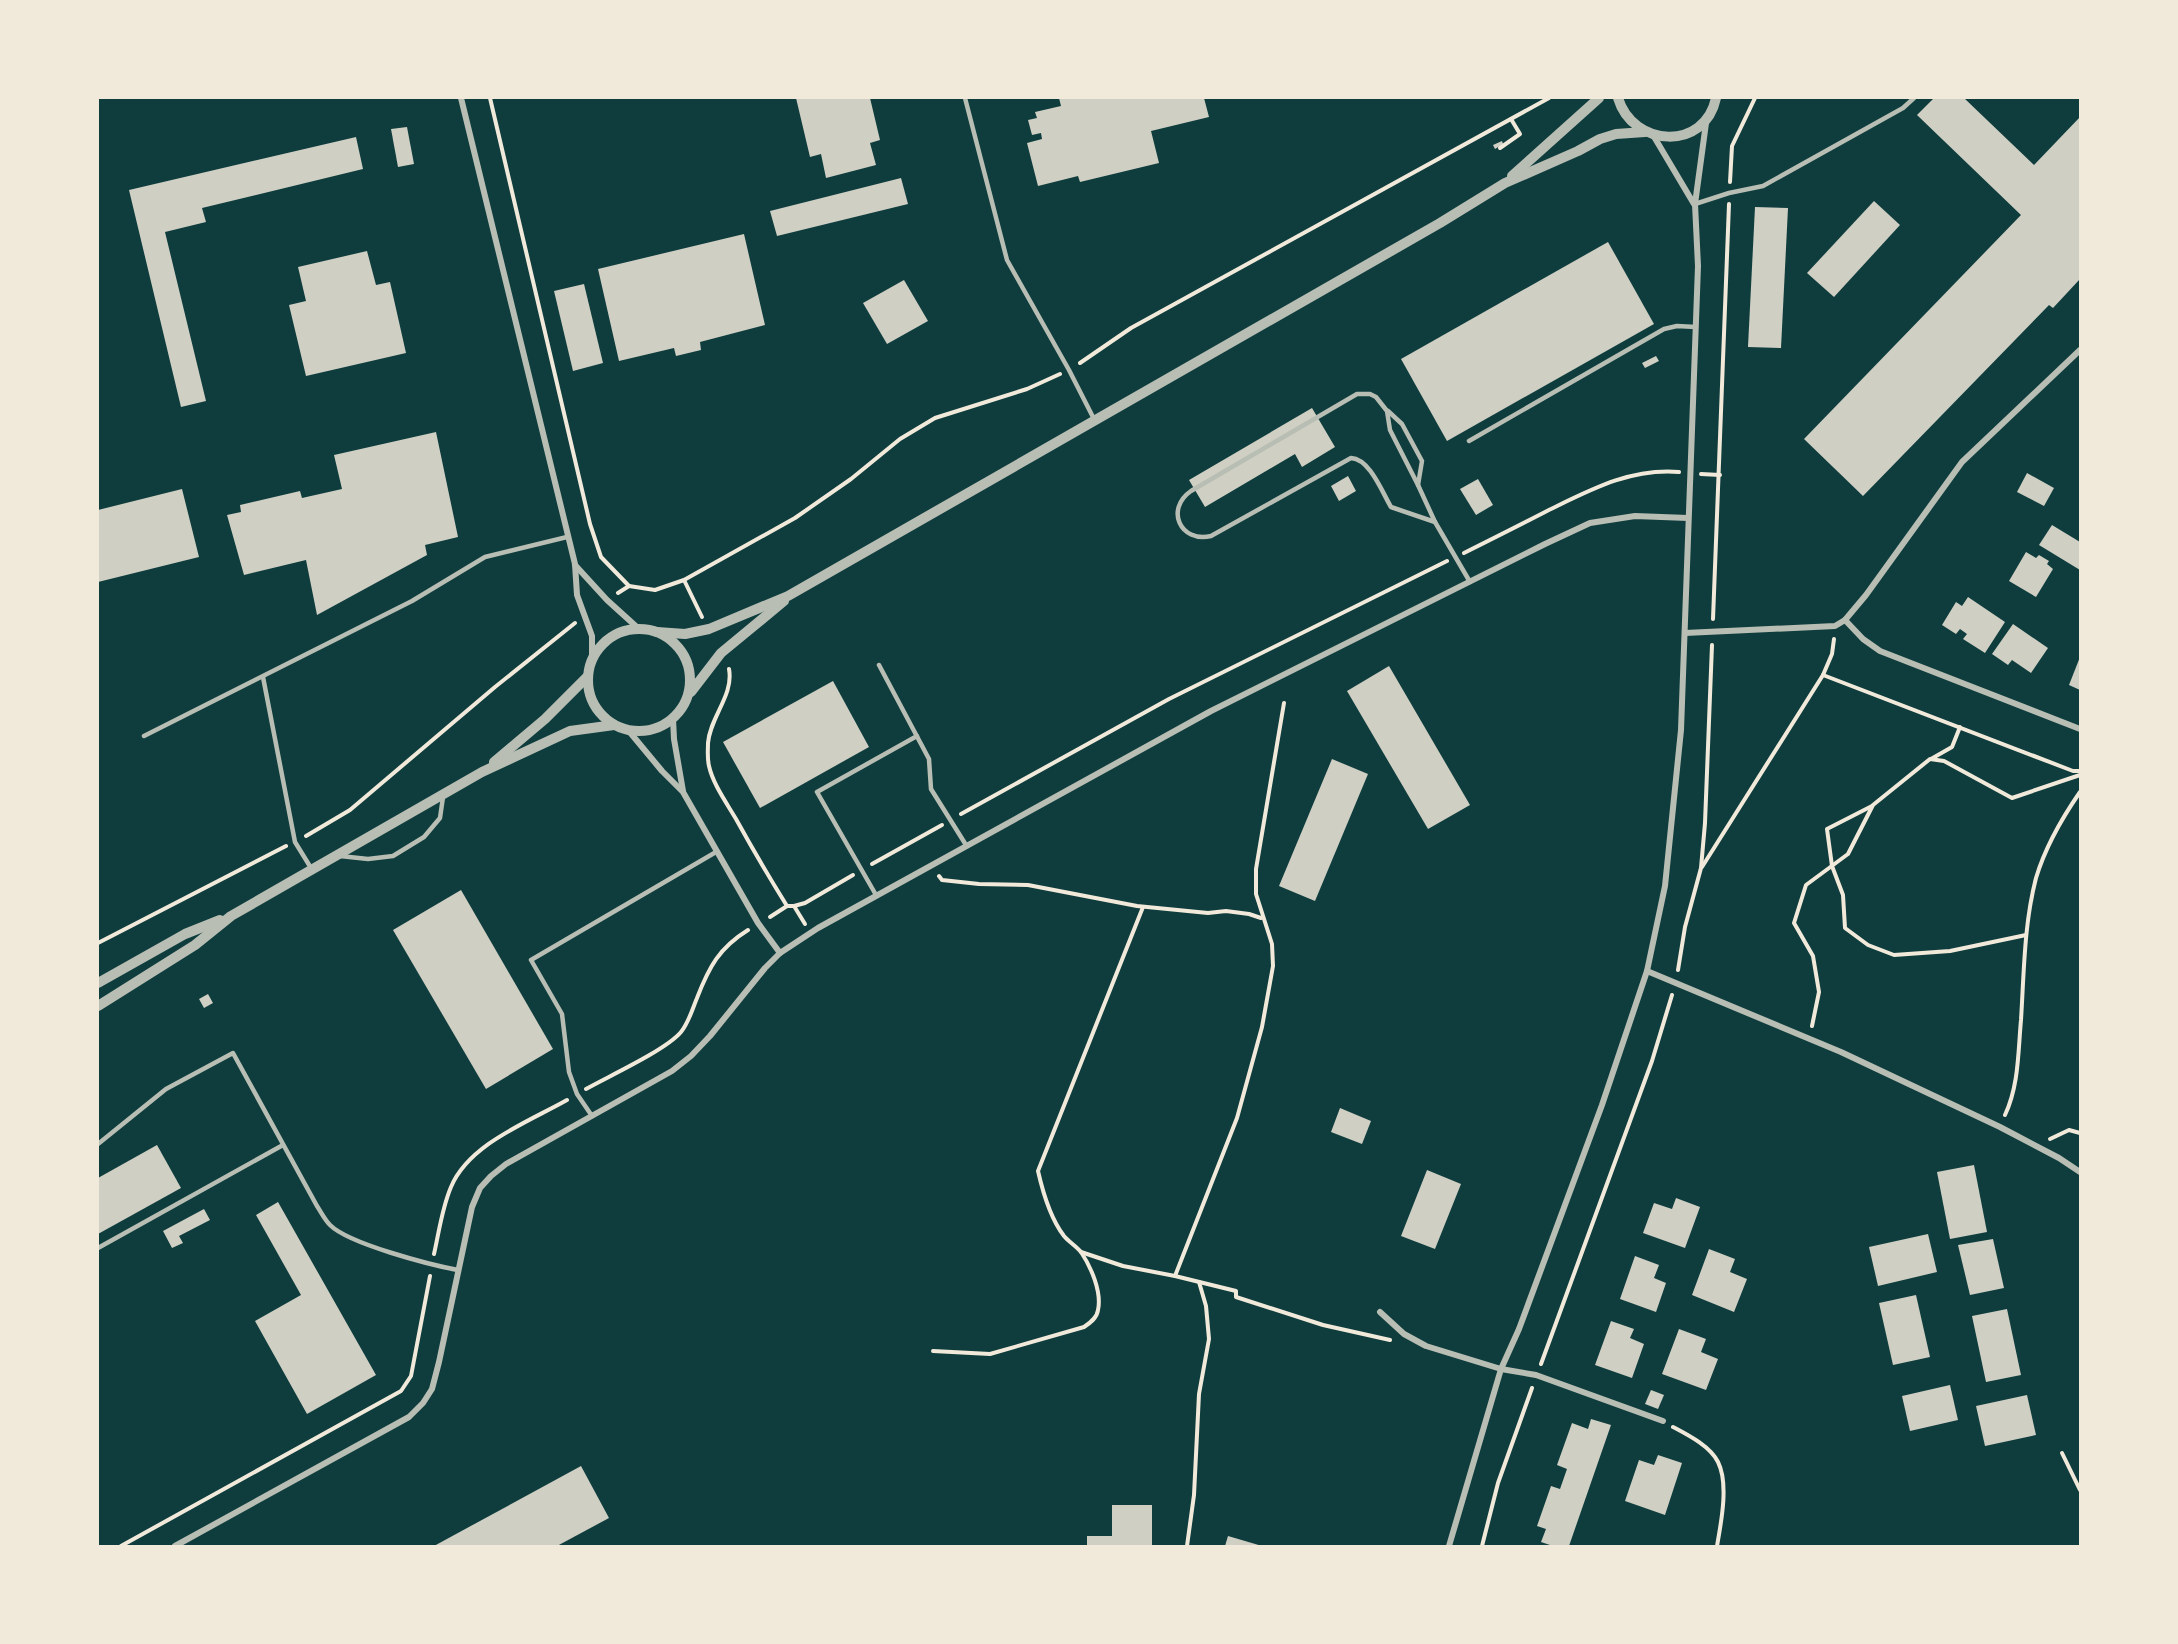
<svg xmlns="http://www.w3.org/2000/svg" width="2178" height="1644" font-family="Barlow,sans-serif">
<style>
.building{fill:#cfcfc3}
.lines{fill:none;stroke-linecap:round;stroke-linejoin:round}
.path{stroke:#f1e9da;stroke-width:4}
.service{stroke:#b8beb3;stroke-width:4.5}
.minor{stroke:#b8beb3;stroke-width:6}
.tertiary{stroke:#b8beb3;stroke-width:10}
</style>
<rect width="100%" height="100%" fill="#0f3d3e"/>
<g class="building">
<path d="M 796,98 L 870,98 L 880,140 L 870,143 L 876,165 L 826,178 L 821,154 L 810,157 Z"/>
<path d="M 1059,98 L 1204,98 L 1209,117 L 1151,131 L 1159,163 L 1080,182 L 1078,176 L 1038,186 L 1027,143 L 1042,139 L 1041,133 L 1032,135 L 1028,120 L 1037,118 L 1035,112 L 1061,106 Z"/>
<path d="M 1934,98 L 1964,98 L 2034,165 L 2080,117 L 2080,279 L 2053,308 L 2049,305 L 1863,496 L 1804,439 L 2021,215 L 1917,115 Z"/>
<path d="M 407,127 L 414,164 L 398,167 L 391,129 Z"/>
<path d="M 356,137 L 363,169 L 202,208 L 206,222 L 165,232 L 206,401 L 181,407 L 129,190 Z"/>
<path d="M 1502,141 L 1503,144 L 1495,149 L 1493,145 Z"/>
<path d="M 901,178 L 908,204 L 777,236 L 770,211 Z"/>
<path d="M 1874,201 L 1900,225 L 1834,297 L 1807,273 Z"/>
<path d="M 1755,207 L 1788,208 L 1781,348 L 1748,347 Z"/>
<path d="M 744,234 L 765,325 L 700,342 L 701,350 L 676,356 L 674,348 L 619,361 L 598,269 Z"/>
<path d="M 1608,242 L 1654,324 L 1447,441 L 1401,359 Z"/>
<path d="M 367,251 L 376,285 L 390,282 L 406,353 L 306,376 L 289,305 L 306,301 L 298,267 Z"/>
<path d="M 904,280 L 928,321 L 887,344 L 863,303 Z"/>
<path d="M 584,284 L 603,363 L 573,371 L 554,291 Z"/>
<path d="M 1656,356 L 1659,361 L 1645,368 L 1642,363 Z"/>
<path d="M 1312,408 L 1335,447 L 1302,467 L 1295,454 L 1205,507 L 1189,480 Z"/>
<path d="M 436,432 L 458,537 L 425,545 L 427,555 L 317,615 L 306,560 L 244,575 L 227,515 L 241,512 L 240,505 L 300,491 L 302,498 L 342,489 L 334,455 Z"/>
<path d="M 2027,473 L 2054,488 L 2044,506 L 2017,492 Z"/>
<path d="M 1348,476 L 1356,491 L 1339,501 L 1331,486 Z"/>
<path d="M 1478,479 L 1493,505 L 1476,515 L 1460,489 Z"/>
<path d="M 182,489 L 199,557 L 98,582 L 98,510 Z"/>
<path d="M 2052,525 L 2080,542 L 2080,570 L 2039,545 Z"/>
<path d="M 2026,552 L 2036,558 L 2039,555 L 2049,561 L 2047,564 L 2053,569 L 2036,597 L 2009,581 Z"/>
<path d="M 1968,597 L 2005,622 L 1985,653 L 1963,639 L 1967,634 L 1960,629 L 1956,634 L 1942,625 L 1956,602 L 1962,606 Z"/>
<path d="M 2013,624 L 2048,648 L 2031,673 L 2012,660 L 2008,665 L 1992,654 Z"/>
<path d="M 2080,657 L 2080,690 L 2069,685 Z"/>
<path d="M 1389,666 L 1470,805 L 1428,829 L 1347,691 Z"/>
<path d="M 833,681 L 869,747 L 760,808 L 723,742 Z"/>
<path d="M 1332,759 L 1368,774 L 1315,901 L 1279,886 Z"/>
<path d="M 461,890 L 553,1049 L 486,1089 L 393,930 Z"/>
<path d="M 208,994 L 213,1003 L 204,1008 L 199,999 Z"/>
<path d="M 1340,1108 L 1371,1121 L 1362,1144 L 1331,1132 Z"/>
<path d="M 157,1145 L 181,1188 L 98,1234 L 98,1178 Z"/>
<path d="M 1974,1165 L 1987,1232 L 1950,1239 L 1937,1172 Z"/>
<path d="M 1427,1170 L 1461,1184 L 1435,1249 L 1401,1236 Z"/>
<path d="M 1676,1198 L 1700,1207 L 1685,1248 L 1643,1233 L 1654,1203 L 1672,1209 Z"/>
<path d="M 278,1202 L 376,1375 L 307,1414 L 255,1321 L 301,1295 L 256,1215 Z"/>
<path d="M 204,1209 L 210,1220 L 179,1236 L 183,1243 L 172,1248 L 163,1231 Z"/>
<path d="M 1928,1234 L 1937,1272 L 1878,1286 L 1869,1247 Z"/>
<path d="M 1993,1239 L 2004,1288 L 1970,1295 L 1958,1245 Z"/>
<path d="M 1709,1249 L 1735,1259 L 1730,1272 L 1747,1279 L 1734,1312 L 1692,1295 Z"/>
<path d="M 1635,1256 L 1659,1265 L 1654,1278 L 1666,1283 L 1656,1312 L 1620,1299 Z"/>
<path d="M 1916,1295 L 1930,1357 L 1893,1365 L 1879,1303 Z"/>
<path d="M 2007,1309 L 2021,1375 L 1986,1382 L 1972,1316 Z"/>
<path d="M 1611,1321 L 1634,1329 L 1630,1338 L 1644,1344 L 1632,1378 L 1595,1365 Z"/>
<path d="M 1679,1329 L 1706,1339 L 1701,1352 L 1718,1359 L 1706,1390 L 1662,1374 Z"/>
<path d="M 1950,1385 L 1958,1420 L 1910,1431 L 1902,1396 Z"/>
<path d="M 1651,1390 L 1664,1395 L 1658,1409 L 1645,1404 Z"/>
<path d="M 2027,1395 L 2036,1435 L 1985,1446 L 1976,1406 Z"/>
<path d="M 1591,1419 L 1611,1425 L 1569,1546 L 1553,1546 L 1541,1542 L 1546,1529 L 1537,1526 L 1551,1486 L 1560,1489 L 1567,1469 L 1557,1465 L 1572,1423 L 1588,1429 Z"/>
<path d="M 1658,1455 L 1682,1463 L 1665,1515 L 1625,1501 L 1639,1460 L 1654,1465 Z"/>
<path d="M 581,1466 L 609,1518 L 557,1546 L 434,1546 Z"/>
<path d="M 1112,1505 L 1152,1505 L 1152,1546 L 1087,1546 L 1087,1536 L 1112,1536 Z"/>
<path d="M 1228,1536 L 1262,1546 L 1225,1546 Z"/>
</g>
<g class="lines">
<g class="path">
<path d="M 490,98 L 590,524 L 601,557 L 629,586"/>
<path d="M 1500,148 L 1520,134 L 1511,119"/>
<path d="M 1730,182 L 1732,146 L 1755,98"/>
<path d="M 1080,363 L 1131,328 L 1549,98"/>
<path d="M 1701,474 L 1720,475"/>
<path d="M 1464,553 C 1492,539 1520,525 1547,511 C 1590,490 1630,468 1679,472"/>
<path d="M 684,580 L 702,617"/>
<path d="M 618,593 L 629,586 L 655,590 L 684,580 L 795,518 L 851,479 L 900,439 L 935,418 L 1027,389 L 1060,374"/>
<path d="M 1713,619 L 1729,204"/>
<path d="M 729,669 C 734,695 710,717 708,743 C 708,750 707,758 709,766 C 713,784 726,802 736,819 C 752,848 769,877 787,906"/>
<path d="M 1823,675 L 1832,654 L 1834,639"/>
<path d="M 1284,703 L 1256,869 L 1256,894 L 1272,944 L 1273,966 L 1262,1027 L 1237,1118 L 1175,1276 L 1236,1291 L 1236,1297 L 1323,1325 L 1390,1340"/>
<path d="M 1931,759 L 1952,747 L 1960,727"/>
<path d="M 1872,806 L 1827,829 L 1832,866 L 1843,895 L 1845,928 L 1868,945 L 1894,955 L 1950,951 L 2026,935"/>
<path d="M 961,814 L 1169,699 L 1447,561"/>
<path d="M 306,836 L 350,810 L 495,687 L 575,623"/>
<path d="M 872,864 L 942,825"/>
<path d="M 1702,867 L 1823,675 L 2073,771 L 2080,771"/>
<path d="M 939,876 L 942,880 L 979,884 L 1028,885 L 1137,906 L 1208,913 L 1226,911 L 1249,914 L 1261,918"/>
<path d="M 794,906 L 805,924"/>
<path d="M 770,917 L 787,906 L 794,906 L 805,903 L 853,875"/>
<path d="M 98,943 L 286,846"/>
<path d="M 1678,970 L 1685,927 L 1701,868 L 1705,823 L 1712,645"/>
<path d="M 1812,1026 L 1819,992 L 1813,956 L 1794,923 L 1806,885 L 1848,854 L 1873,805 L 1930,759 L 1944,761 L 2012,798 L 2080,775"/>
<path d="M 586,1089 C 609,1076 666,1050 681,1032 C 689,1022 692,1010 697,998 C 709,967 719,948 748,930"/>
<path d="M 2005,1115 C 2019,1085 2018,1052 2021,1020 C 2024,973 2024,924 2036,878 C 2045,848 2062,818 2080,792"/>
<path d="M 2050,1139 L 2069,1130 L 2080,1133"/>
<path d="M 1081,1252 L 1123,1266 L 1175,1276"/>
<path d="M 434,1254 C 439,1232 442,1208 451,1187 C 469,1144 528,1122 567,1100"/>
<path d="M 933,1351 L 990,1354 L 1084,1327 C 1090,1323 1097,1318 1098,1310 C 1102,1292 1091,1267 1081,1252 C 1076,1246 1069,1242 1064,1236 C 1050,1218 1043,1193 1038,1171 L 1143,907"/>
<path d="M 1541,1364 L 1652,1061 L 1672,995"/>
<path d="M 1673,1427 C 1688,1435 1710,1446 1718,1462 C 1729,1484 1721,1523 1717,1546"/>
<path d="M 2062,1453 L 2080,1490"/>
<path d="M 121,1546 L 401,1391 L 411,1376 L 430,1276"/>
<path d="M 1187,1546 L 1194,1495 L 1199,1394 L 1209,1339 L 1206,1306 L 1199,1282"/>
<path d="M 1482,1546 L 1498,1483 L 1532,1388"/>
</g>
<g class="service">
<path d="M 965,98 L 1007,260 L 1069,370 L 1095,421"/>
<path d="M 1695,204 L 1729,193 L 1763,186 L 1903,108 L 1914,98"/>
<path d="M 1388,411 L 1402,424 L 1422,461 L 1418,485 L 1435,522 L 1470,582"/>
<path d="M 1469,441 L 1664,329 L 1677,326 L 1696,327"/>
<path d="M 1418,485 L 1390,430 L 1387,411 L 1376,397 L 1370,394 L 1357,394 L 1191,491 C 1165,509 1180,543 1211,536 L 1351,458 C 1370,459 1382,492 1391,507 L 1435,522"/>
<path d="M 879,665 L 929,759 L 931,789 L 966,845"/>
<path d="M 263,677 L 295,842 L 311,868"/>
<path d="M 144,736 L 412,601 L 485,557 L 567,537"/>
<path d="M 340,856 L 368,859 L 393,856 L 424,837 L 440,818 L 443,797"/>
<path d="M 876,895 L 817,792 L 917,736"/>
<path d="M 592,1116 L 577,1094 L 569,1072 L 562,1014 L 531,960 L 716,852"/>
<path d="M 98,1144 L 166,1089 L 233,1053 L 317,1206 C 321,1212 325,1220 330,1225 C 349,1244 431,1265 458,1270"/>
<path d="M 98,1248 L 283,1145"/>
</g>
<g class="minor">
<path d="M 461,98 L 575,564 L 577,595 L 592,636 L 592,661"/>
<path d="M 1653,135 L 1694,204"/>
<path d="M 575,565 L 607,600 L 639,629"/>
<path d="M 1845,620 L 1863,639 L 1880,651 L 2080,729"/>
<path d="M 1685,633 L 1835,626 L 1845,620 L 1866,595 L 1962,462 L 2080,350"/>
<path d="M 673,719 L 674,739 L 683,791"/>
<path d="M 628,730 L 662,771 L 683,792 L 758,923 L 780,953"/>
<path d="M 1647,971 L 1841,1052 L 2000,1127 L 2059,1158 L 2080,1172"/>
<path d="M 1380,1312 L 1404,1334 L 1426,1346 L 1501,1369 L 1536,1375 L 1663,1421"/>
<path d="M 175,1546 L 409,1417 L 423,1403 L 432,1389 L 439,1362 L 472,1207 L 480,1188 L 491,1176 L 506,1164 L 672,1071 L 691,1056 L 710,1036 L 765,968 L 780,953 L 818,928 L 1211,711 L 1545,544 L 1590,523 L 1635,516 L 1688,518"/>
<path d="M 1449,1546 L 1501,1369 L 1519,1329 L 1602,1105 L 1647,971 L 1665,886 L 1681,730 L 1698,266 L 1695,204 L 1706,123"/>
</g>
<g class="tertiary">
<path d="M 1618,98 C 1633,148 1705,151 1716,98"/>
<path d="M 1512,176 L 1599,98"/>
<circle cx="639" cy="680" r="51"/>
<path d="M 657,632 L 685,634 L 709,629 L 788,596 L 1440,223 L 1505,183 L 1578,151 L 1600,139 L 1616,134 L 1645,132"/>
<path d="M 691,692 L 721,653 L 784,601"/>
<path d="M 494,762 L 545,719 L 588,676"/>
<path d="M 98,983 L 185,934 L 220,920"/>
<path d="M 98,1006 L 195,945 L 231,916 L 482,772 L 570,731 L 614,725"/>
</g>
</g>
<rect width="2178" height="1644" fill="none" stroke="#f1e9da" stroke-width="198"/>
</svg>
